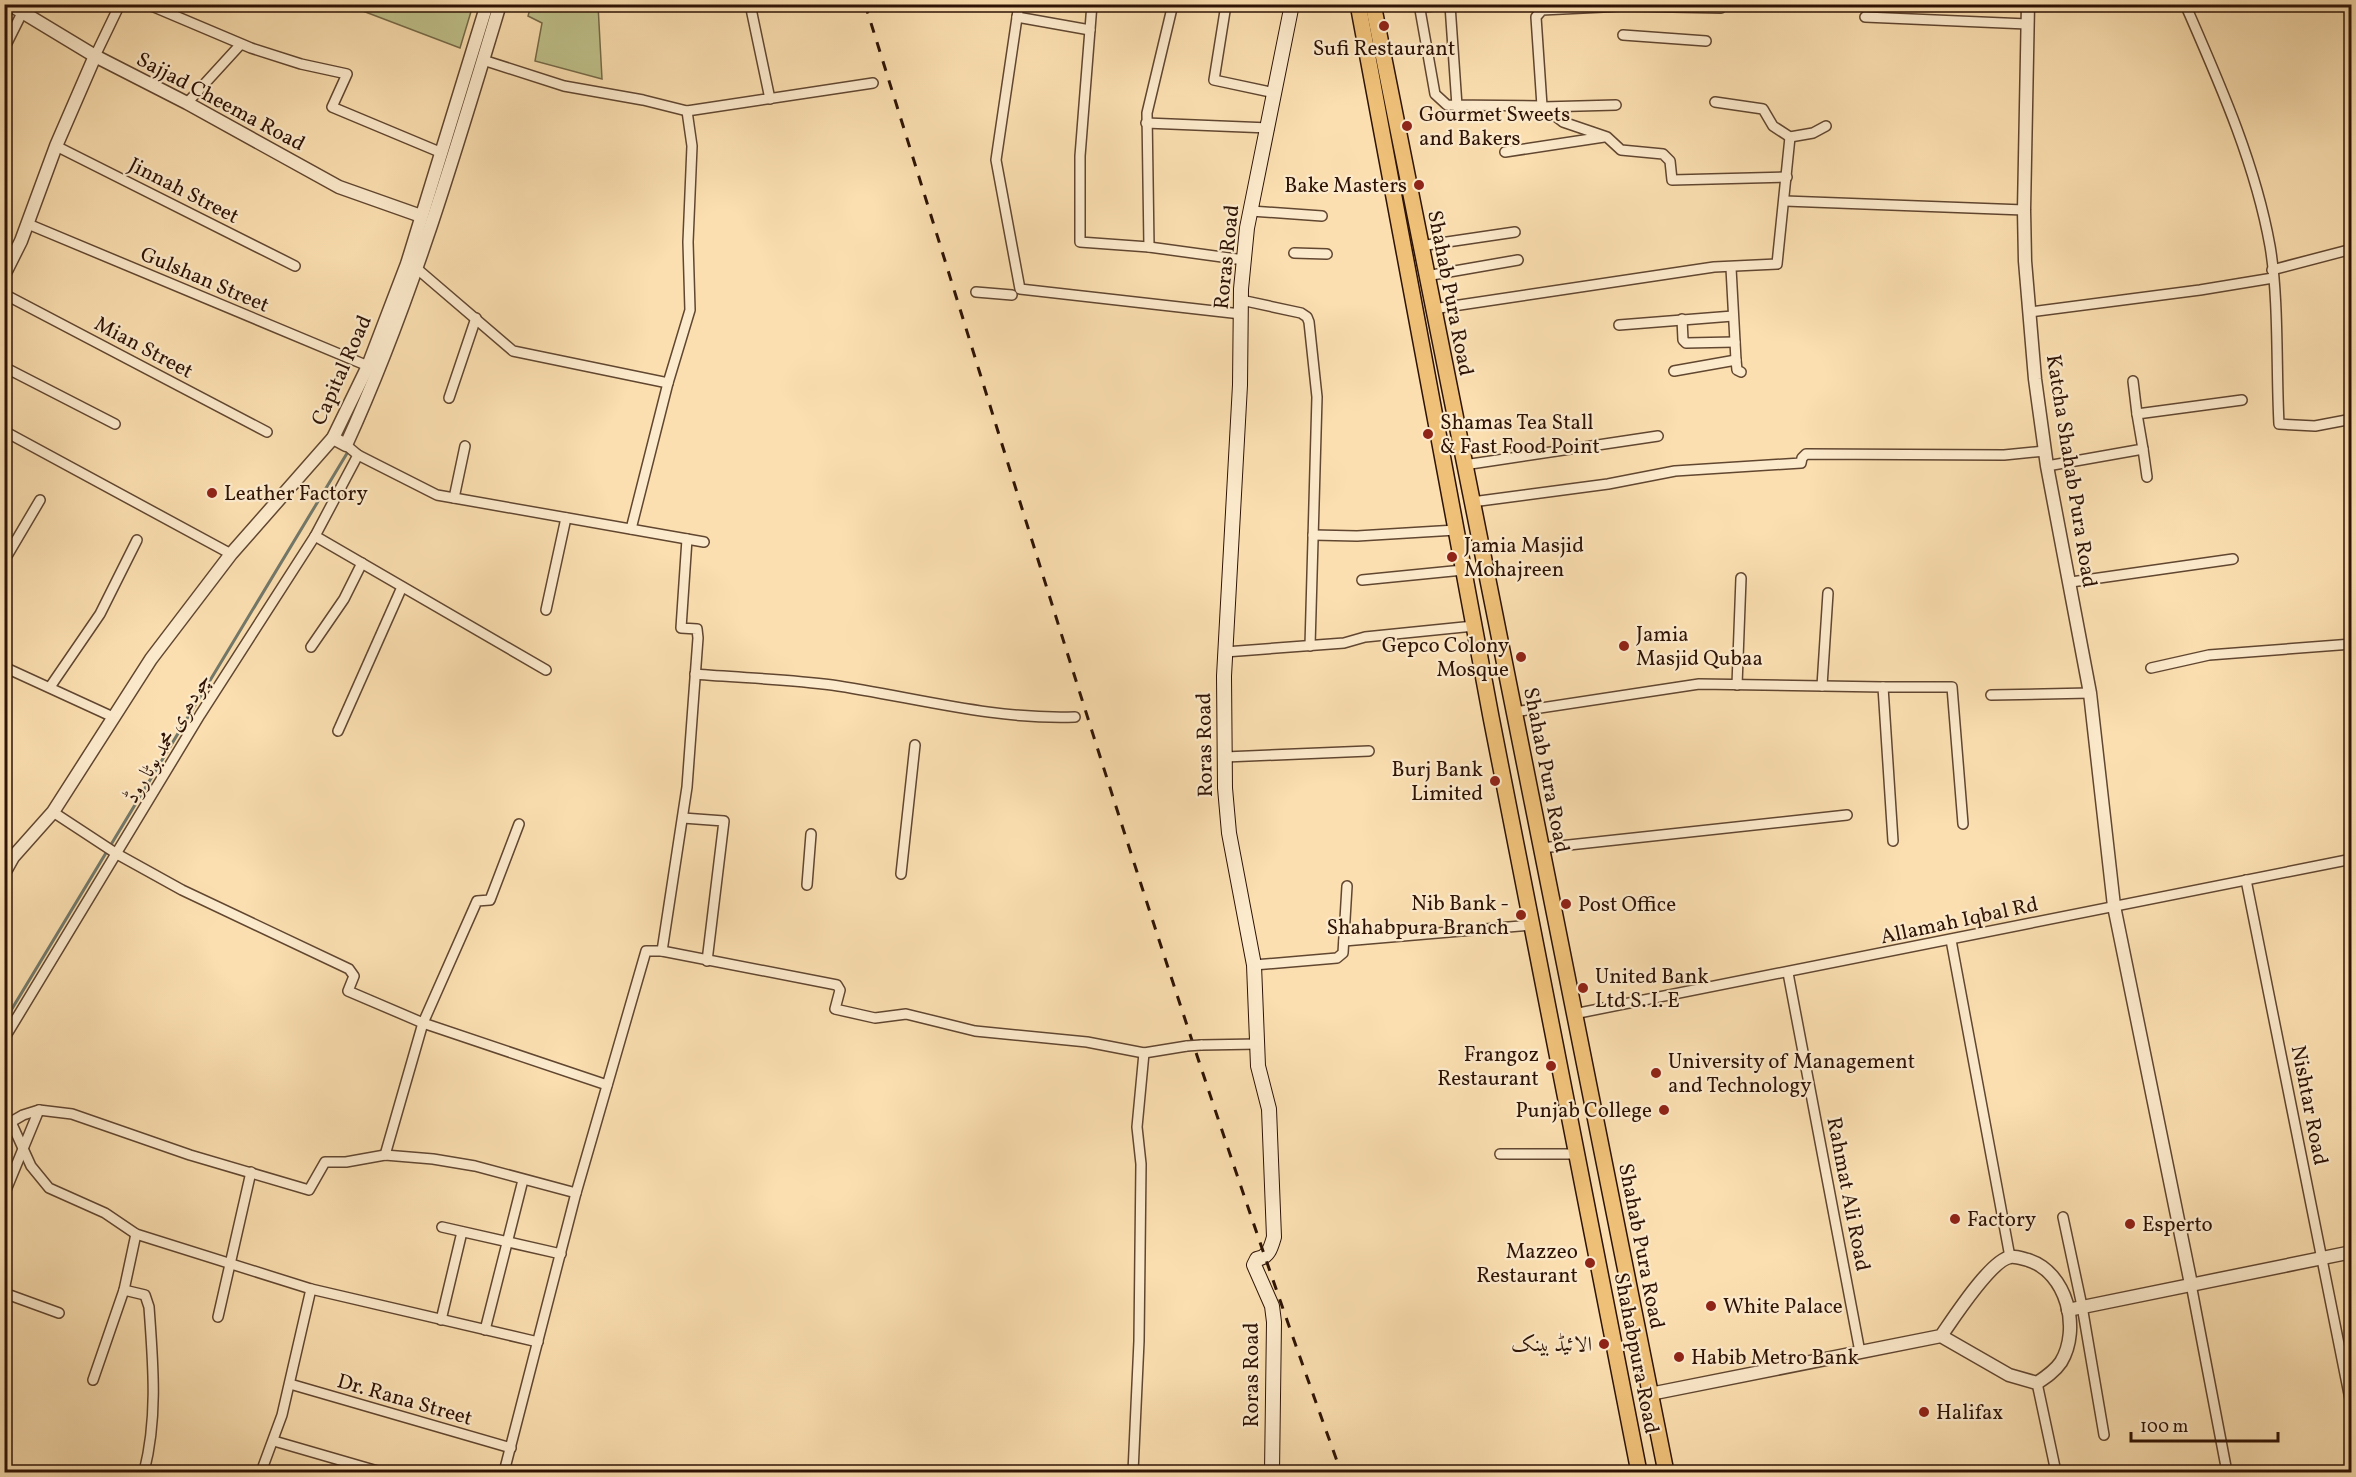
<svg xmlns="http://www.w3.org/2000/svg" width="2356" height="1477" font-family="Vollkorn,Amiri,serif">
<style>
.green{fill:#bfc18b;stroke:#766a48;stroke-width:1.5}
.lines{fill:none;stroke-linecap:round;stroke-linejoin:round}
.stream{stroke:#72786a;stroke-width:3}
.minor-casing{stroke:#614630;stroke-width:12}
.tertiary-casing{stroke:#614630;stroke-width:15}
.secondary-casing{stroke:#2e1305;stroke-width:16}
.primary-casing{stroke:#2e1305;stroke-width:18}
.minor{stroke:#fceacc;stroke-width:9}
.tertiary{stroke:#fceacc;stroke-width:12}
.secondary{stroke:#fceacc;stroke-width:14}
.primary{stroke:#eec078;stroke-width:15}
.rail{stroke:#2e1305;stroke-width:3;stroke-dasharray:10 10;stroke-linecap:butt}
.minor-bridge-casing{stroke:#614630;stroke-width:12;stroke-linecap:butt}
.minor-bridge{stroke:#fceacc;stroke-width:9}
.poi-dot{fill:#8f2418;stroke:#fceacc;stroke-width:2}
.labels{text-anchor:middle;stroke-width:4.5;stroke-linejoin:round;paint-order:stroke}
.poi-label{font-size:21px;fill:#2e1305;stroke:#fceacc;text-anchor:start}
.street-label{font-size:21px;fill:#2e1305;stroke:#fceacc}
</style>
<rect width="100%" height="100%" fill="#fbdfb0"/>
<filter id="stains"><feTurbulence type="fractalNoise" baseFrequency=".00333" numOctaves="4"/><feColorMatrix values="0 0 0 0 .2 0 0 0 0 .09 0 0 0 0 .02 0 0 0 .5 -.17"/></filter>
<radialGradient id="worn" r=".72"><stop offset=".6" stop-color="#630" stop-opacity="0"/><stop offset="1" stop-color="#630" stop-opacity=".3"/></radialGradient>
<g class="green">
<path d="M 347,5 L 473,5 L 460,48 Z"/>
<path d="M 531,5 L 598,5 L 602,79 L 535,61 L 542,23 L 528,16 Z"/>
</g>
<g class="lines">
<g class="stream">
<path d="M 362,423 L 368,409"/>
<path d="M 4,1022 L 349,450"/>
</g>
<defs>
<g id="minor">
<path d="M 147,4 L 251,48 L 301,64 L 347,74 L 332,107 L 442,153"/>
<path d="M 750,4 L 770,99"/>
<path d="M 1019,4 L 996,160 L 1020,289 L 1241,314"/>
<path d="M 1092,4 L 1080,156 L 1080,242 L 1149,247 L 1244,260"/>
<path d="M 1419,4 L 1435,94 L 1447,105 L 1542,106 L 1563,122 L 1607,137 L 1621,150 L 1663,154 L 1670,161 L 1672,180 L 1787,177"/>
<path d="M 2185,4 C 2219,82 2255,162 2270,246 C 2279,299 2276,368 2279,424 L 2315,426 L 2352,419"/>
<path d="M 1450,5 L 1457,106"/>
<path d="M 1419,7 L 1464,4"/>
<path d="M 1225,11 L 1214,80 L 1275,93"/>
<path d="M 1017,17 L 1090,30"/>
<path d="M 1865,17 L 2027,24"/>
<path d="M 1623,35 L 1706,41"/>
<path d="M 4,49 L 22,13"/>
<path d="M 95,56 L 120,4"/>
<path d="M 483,60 L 564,86 L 643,100 L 687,111 L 873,83"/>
<path d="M 1715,102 L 1763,109 L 1773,126 L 1790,137 L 1813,133 L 1826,126"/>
<path d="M 187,103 L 240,45"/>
<path d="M 1542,106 L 1536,17 L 1542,10 L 1624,6 L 1721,8"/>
<path d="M 1543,107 L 1616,105"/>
<path d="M 1146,123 L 1269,128"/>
<path d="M 56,146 L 295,266"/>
<path d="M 1505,152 L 1604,137"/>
<path d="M 1785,201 L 2024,210"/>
<path d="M 1251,211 L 1322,216"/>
<path d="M 28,224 L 368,366"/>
<path d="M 1420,246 L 1515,232"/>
<path d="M 1149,247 L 1147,113 L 1173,4"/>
<path d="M 1294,253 L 1327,254"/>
<path d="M 415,267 L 513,351 L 668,383"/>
<path d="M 1731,268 L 1736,360 L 1737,370 L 1741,372"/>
<path d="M 2272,270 L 2352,249"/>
<path d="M 1426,276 L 1518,260"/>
<path d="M 976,292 L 1012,295"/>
<path d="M 4,294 L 267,432"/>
<path d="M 1241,300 L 1301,313 L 1307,317 L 1309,322 L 1317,397 L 1310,646"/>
<path d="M 1433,309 L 1714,267 L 1777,264 L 1790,137"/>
<path d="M 2030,312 L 2200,290 L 2273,278"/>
<path d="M 1682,319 L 1683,340 L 1686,343 L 1735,342"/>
<path d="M 1619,325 L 1733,316"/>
<path d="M 4,367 L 115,424"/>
<path d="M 1674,371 L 1736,360"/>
<path d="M 2133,381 L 2137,414"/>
<path d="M 449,398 L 476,318"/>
<path d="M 4,431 L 231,554"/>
<path d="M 346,445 L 358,455 L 437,495 L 704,542"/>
<path d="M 2143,449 L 2147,477"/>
<path d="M 1464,465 L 1658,436"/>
<path d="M 2047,466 L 2143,449 L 2137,414 L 2242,400"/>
<path d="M 454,498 L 465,446"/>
<path d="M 1472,502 L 1608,484 L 1675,471 L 1801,463 L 1802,458 L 1806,454 L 2004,455 L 2045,451"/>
<path d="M 631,529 L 668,383 L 690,310 L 688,242 L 692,146 L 687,111"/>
<path d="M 1313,535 L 1357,536 L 1456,530"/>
<path d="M 315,536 L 546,670"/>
<path d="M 4,561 L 40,500"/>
<path d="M 1362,580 L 1463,570"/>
<path d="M 2071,582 L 2233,559"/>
<path d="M 546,610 L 566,518"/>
<path d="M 311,647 L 344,599 L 362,563"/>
<path d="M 1225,652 L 1344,643 L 1365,637 L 1474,626"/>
<path d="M 4,667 L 113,717"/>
<path d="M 2151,668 L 2209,655 L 2352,644"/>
<path d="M 695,674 C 741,678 787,679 832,685 C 913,697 993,720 1075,717"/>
<path d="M 1737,685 L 1741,578"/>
<path d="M 1822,686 L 1828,593"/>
<path d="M 50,687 L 100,614 L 137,540"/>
<path d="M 1883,687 L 1952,687 L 1963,824"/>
<path d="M 1991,695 L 2090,693"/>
<path d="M 1514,712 L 1699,684 L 1883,687 L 1893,841"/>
<path d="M 338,731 L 402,587"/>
<path d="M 1225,757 L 1369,751"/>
<path d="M 53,812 L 117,854 L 182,890 L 349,969 L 354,976 L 348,991 L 423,1023 L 607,1085"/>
<path d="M 683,818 L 724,821 L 707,961"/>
<path d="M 1541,848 L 1847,815"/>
<path d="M 4,853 L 13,857"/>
<path d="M 901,874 L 915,745"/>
<path d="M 2246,880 L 2352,1409"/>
<path d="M 807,885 L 811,834"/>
<path d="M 1951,940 L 2010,1257"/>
<path d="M 1344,941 L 1532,925"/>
<path d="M 662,951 L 687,787 L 698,638 L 697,629 L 681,628 L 687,539"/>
<path d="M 1254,965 L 1337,958 L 1343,953 L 1347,886"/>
<path d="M 1788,973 L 1860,1352"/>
<path d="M 1574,1014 L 2352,859"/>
<path d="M 4,1039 L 200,715 L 315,536 L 358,455"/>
<path d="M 1201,1045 L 1258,1044"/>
<path d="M 4,1115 L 11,1122 L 23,1115 L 39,1110 L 72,1114 L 190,1155 L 309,1190 L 325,1162 L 346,1162 L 385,1155 L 433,1159 L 475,1166 L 576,1193"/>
<path d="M 11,1122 L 31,1166 L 49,1188 L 105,1213 L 136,1234 L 311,1289 L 538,1342"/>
<path d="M 1500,1154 L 1577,1154"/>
<path d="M 385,1155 L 423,1023 L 477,901 L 490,900 L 519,824"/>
<path d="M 4,1195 L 39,1110"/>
<path d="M 2063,1217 L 2082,1306 L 2104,1435"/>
<path d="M 442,1227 L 561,1254"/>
<path d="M 2191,1284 L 2227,1472"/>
<path d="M 124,1290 L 145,1295 L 149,1307 C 153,1363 158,1417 144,1472"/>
<path d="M 4,1293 L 59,1313"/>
<path d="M 218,1317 L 251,1172"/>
<path d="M 441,1320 L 462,1232"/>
<path d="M 485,1330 L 523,1180"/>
<path d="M 93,1380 L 124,1290 L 136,1234"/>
<path d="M 2037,1383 L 2056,1472"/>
<path d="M 290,1384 L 511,1448"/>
<path d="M 274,1441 L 381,1472"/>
<path d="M 261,1472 L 282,1415 L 311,1289"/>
<path d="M 504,1472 L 576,1193 L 646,951 L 662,951 L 837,985 L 840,990 L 835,1009 L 875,1018 L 906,1014 L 975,1031 L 1087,1042 L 1144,1053 L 1187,1046"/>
<path d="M 1133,1472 L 1139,1341 L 1141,1164 L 1137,1127 L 1144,1053"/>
</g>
<g id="tertiary">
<path d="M 9,4 L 95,56 L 187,103 L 339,187 L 421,216"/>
<path d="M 2028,4 L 2024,210 L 2025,261 L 2035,379 L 2047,466 L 2090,693 L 2114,906 L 2191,1284"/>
<path d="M 4,275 L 21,241 L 56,146 L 95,56"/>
<path d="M 333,438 L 346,445 C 410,305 455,153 500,4"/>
<path d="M 4,873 L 13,857 L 53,812 L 151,659 L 231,554 L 333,438 L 368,366 L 407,264 L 487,4"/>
<path d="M 2068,1310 L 2352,1252"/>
<path d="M 1650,1394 L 1941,1336 L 2009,1375 L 2037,1383 C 2046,1377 2055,1371 2061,1362 C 2081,1329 2067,1272 2028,1260 C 2023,1259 2016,1256 2010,1257 C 1990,1261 1953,1319 1941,1336"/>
</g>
<path id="secondary" d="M 1272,1472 L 1274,1322 L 1272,1306 L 1254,1265 L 1257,1259 C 1269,1257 1271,1247 1274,1237 L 1269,1109 L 1258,1066 L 1254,965 L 1229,833 L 1225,788 L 1224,676 L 1240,385 L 1241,289 L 1247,228 L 1292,4"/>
<g id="primary">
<path d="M 1358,4 L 1491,717 L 1639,1472"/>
<path d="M 1373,4 L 1666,1472"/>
</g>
</defs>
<use href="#minor" class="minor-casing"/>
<use href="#tertiary" class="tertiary-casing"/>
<use href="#secondary" class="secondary-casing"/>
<use href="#primary" class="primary-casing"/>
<use href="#minor" class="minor"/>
<use href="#tertiary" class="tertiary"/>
<use href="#secondary" class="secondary"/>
<use href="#primary" class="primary"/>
<path class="rail" d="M 865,4 C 1019,495 1166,989 1341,1472"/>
<defs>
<path id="minor-bridge" d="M 1187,1046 L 1201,1045"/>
</defs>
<use href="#minor-bridge" class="minor-bridge-casing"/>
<use href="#minor-bridge" class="minor-bridge"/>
</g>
<g class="poi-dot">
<circle cx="1384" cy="26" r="6"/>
<circle cx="1407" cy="126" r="6"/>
<circle cx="1419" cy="185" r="6"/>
<circle cx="1428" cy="434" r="6"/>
<circle cx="212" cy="493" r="6"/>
<circle cx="1452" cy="557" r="6"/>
<circle cx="1624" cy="646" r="6"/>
<circle cx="1521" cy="657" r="6"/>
<circle cx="1495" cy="781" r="6"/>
<circle cx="1566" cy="904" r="6"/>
<circle cx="1521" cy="915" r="6"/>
<circle cx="1583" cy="988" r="6"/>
<circle cx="1551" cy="1066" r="6"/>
<circle cx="1656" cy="1073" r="6"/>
<circle cx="1664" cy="1110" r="6"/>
<circle cx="1955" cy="1219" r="6"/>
<circle cx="2130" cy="1224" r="6"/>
<circle cx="1590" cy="1263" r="6"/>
<circle cx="1711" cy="1306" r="6"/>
<circle cx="1604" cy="1344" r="6"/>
<circle cx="1679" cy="1357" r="6"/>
<circle cx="1924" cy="1412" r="6"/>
</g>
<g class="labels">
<g class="poi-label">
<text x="1384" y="55" text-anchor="middle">Sufi Restaurant</text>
<text x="1419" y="121">Gourmet Sweets<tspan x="1419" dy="24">and Bakers</tspan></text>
<text x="1407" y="192" text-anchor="end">Bake Masters</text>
<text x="1440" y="429">Shamas Tea Stall<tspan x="1440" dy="24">&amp; Fast Food Point</tspan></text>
<text x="224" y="500">Leather Factory</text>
<text x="1464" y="552">Jamia Masjid<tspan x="1464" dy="24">Mohajreen</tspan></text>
<text x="1636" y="641">Jamia<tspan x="1636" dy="24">Masjid Qubaa</tspan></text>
<text x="1509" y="652" text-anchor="end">Gepco Colony<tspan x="1509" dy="24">Mosque</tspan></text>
<text x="1483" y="776" text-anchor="end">Burj Bank<tspan x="1483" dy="24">Limited</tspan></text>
<text x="1509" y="910" text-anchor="end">Nib Bank -<tspan x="1509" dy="24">Shahabpura Branch</tspan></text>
<text x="1578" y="911">Post Office</text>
<text x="1595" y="983">United Bank<tspan x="1595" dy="24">Ltd S. I. E</tspan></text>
<text x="1539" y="1061" text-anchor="end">Frangoz<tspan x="1539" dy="24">Restaurant</tspan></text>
<text x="1668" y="1068">University of Management<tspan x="1668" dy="24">and Technology</tspan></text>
<text x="1652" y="1117" text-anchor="end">Punjab College</text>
<text x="1967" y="1226">Factory</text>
<text x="2142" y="1231">Esperto</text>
<text x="1578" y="1258" text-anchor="end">Mazzeo<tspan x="1578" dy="24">Restaurant</tspan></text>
<text x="1723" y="1313">White Palace</text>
<text x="1592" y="1351" text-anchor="end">الائیڈ بینک</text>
<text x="1691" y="1364">Habib Metro Bank</text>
<text x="1936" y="1419">Halifax</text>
</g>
<g class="street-label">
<text transform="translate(221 101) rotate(28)" y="7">Sajjad Cheema Road</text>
<text transform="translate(184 190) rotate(27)" y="7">Jinnah Street</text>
<text transform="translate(1226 257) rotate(-84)" y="7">Roras Road</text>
<text transform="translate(205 279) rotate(23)" y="7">Gulshan Street</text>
<text transform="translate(1451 293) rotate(79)" y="7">Shahab Pura Road</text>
<text transform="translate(144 347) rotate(28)" y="7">Mian Street</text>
<text transform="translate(341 370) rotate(-66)" y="7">Capital Road</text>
<text transform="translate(2072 471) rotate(81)" y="7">Katcha Shahab Pura Road</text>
<text transform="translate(167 738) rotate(-59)" y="7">چودھری محمد بوٹا روڈ</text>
<text transform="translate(1204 745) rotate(-91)" y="7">Roras Road</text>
<text transform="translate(1547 770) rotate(79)" y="7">Shahab Pura Road</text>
<text transform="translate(1959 920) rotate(-12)" y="7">Allamah Iqbal Rd</text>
<text transform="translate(2310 1105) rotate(79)" y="7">Nishtar Road</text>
<text transform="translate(1849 1194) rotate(79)" y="7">Rahmat Ali Road</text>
<text transform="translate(1642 1246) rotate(79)" y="7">Shahab Pura Road</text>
<text transform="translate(1637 1353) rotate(79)" y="7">Shahabpura Road</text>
<text transform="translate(1251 1375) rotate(-90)" y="7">Roras Road</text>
<text transform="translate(405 1399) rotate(16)" y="7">Dr. Rana Street</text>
</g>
</g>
<rect width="2356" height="1477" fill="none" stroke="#fbdfb0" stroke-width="24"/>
<rect x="6" y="6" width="2344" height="1465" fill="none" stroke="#2e1305" stroke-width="3"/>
<rect x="12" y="12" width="2332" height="1453" fill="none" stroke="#2e1305" stroke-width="1.5"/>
<path d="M2131 1432v9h147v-9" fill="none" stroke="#2e1305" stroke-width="3"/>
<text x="2140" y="1432" font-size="18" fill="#2e1305" stroke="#fceacc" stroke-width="4.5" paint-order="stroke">100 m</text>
<rect width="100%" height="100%" filter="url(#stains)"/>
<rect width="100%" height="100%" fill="url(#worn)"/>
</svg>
